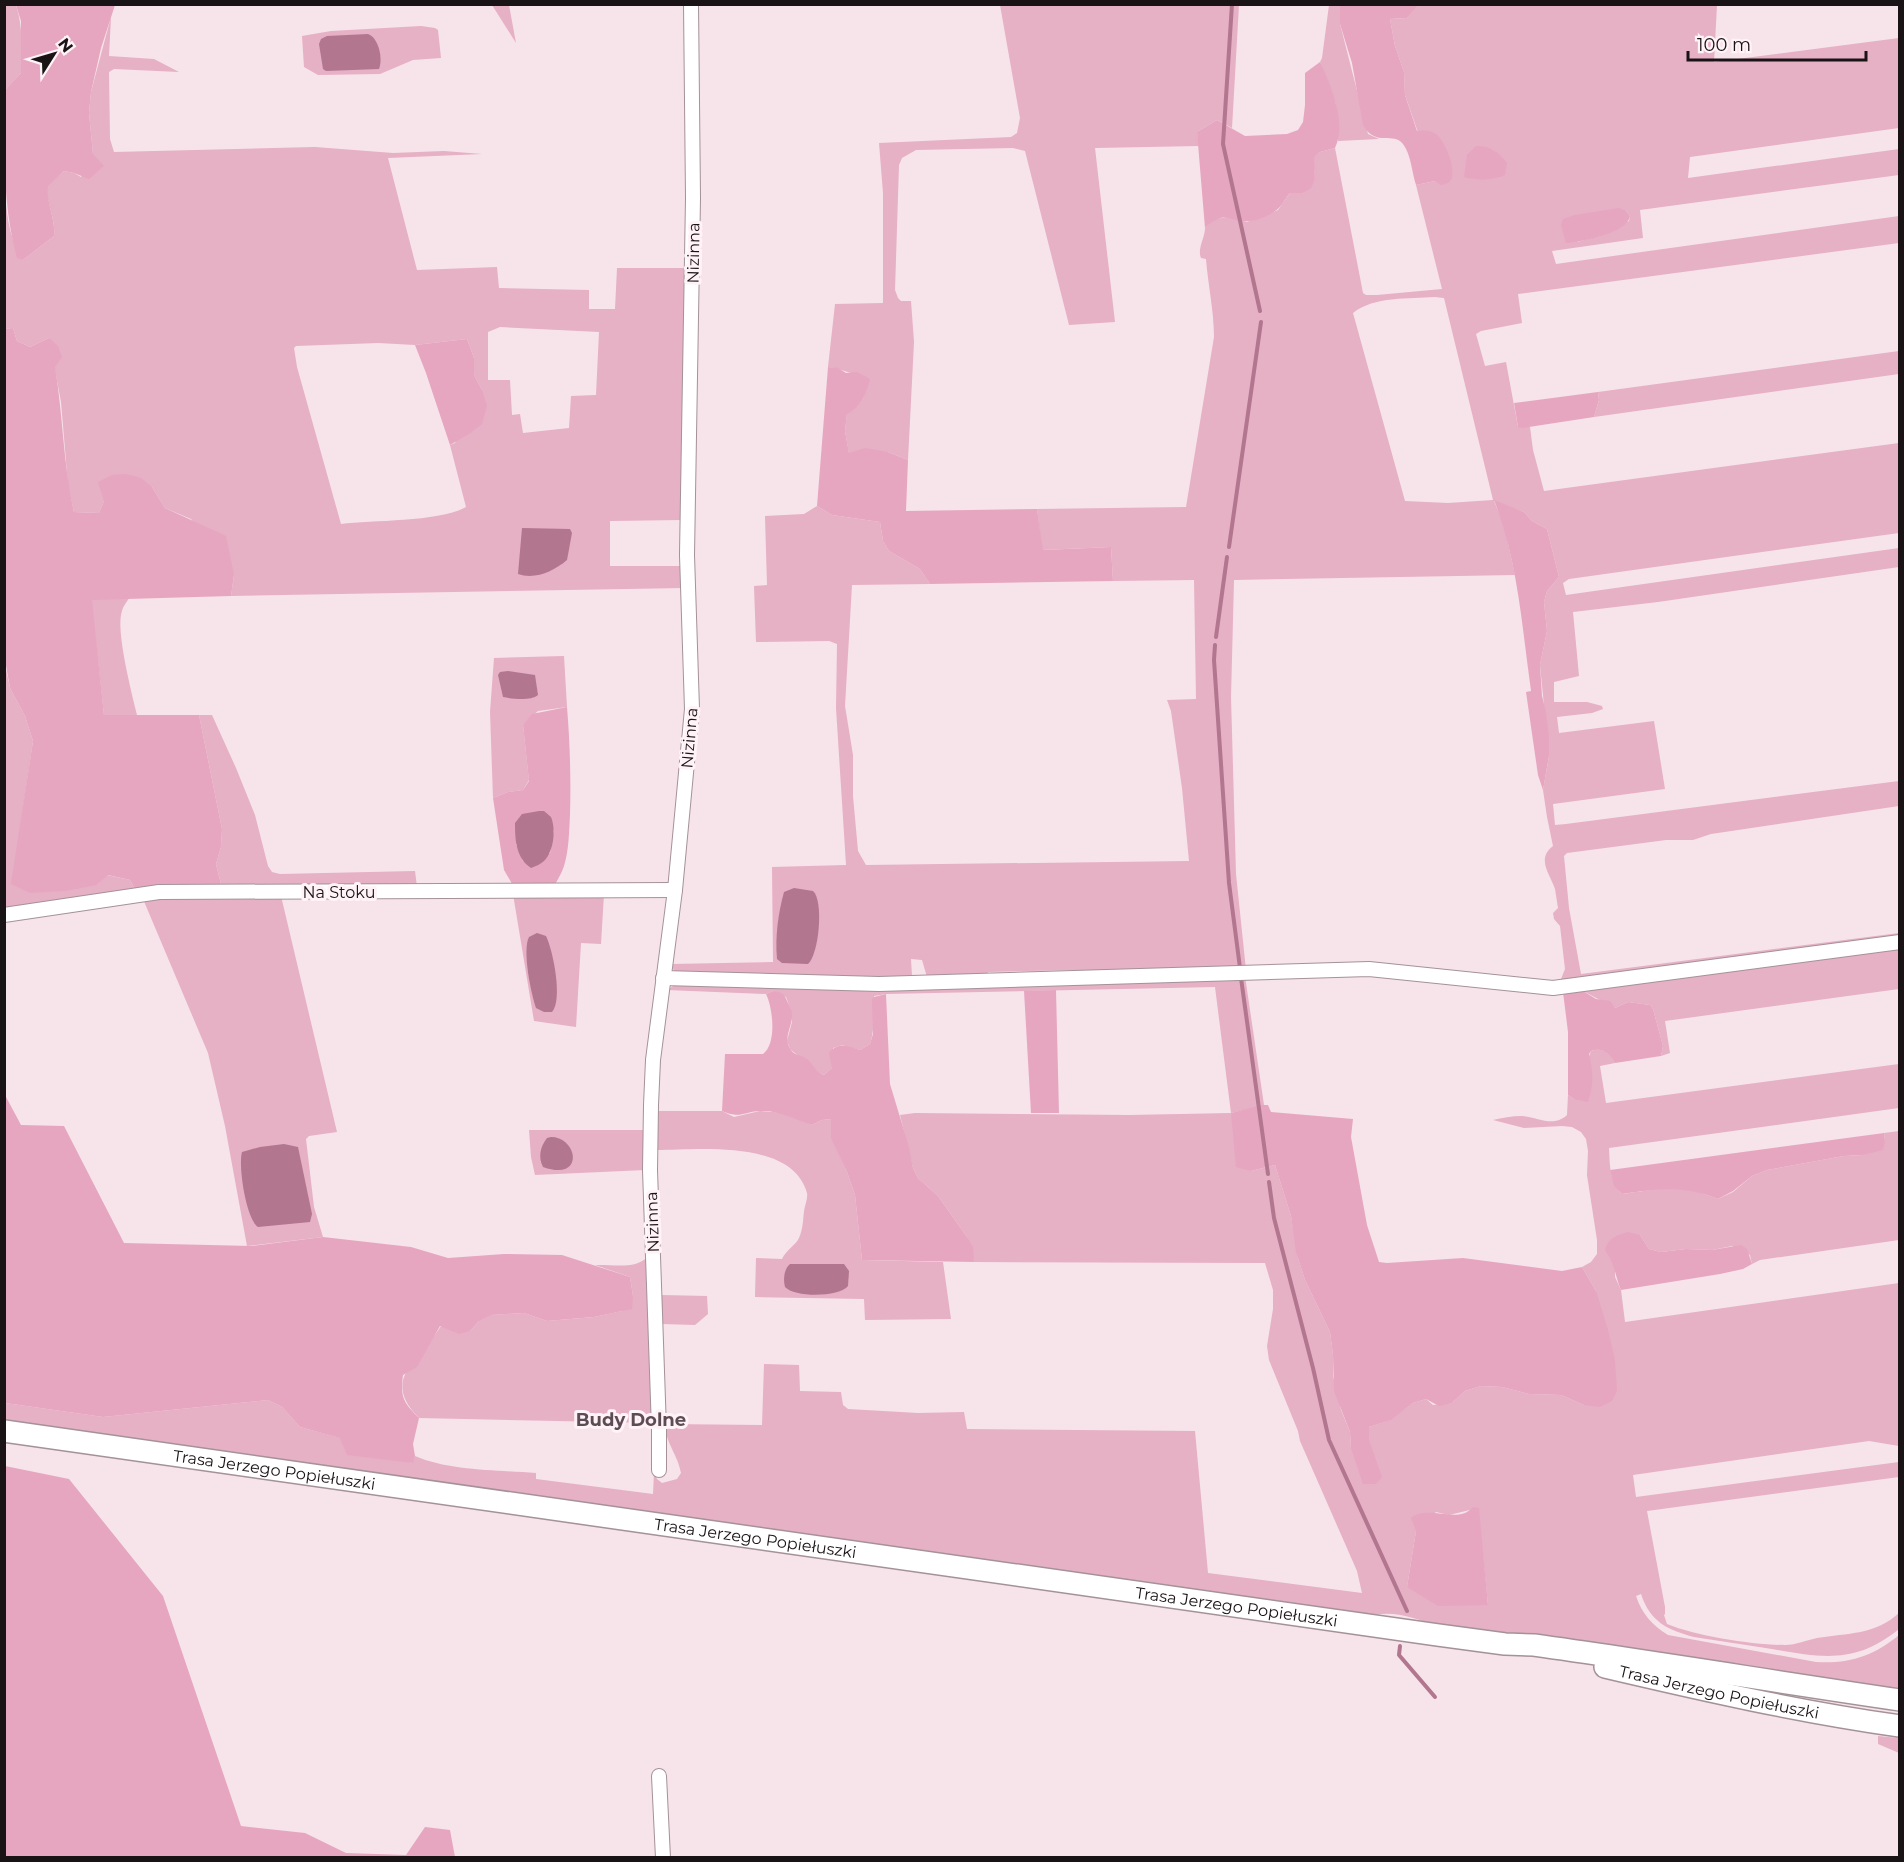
<svg xmlns="http://www.w3.org/2000/svg" width="1904" height="1862" font-family="Montserrat,sans-serif">
<style>
.green{fill:#e6b0c5;fill-rule:evenodd}
.forest{fill:#e6a6c0;fill-rule:evenodd}
.water{fill:#b2768f}
.lines{fill:none;stroke-linecap:round;stroke-linejoin:round}
.stream{stroke:#b2768f;stroke-width:4}
.street-casing{stroke:#a49298;stroke-width:16}
.primary-casing{stroke:#a49298;stroke-width:24}
.street{stroke:#fff;stroke-width:14}
.primary{stroke:#fff;stroke-width:21}
.labels{text-anchor:middle;stroke-width:6;stroke-linejoin:round;paint-order:stroke}
.street-label{font-size:16px;fill:#1a1316;stroke:#fff3f7}
.neighbourhood-label{font-size:18px;font-weight:bold;fill:#5d4c53;stroke:#fff3f7}
</style>
<rect width="100%" height="100%" fill="#f7e3ea"/>
<g class="green">
<path d="M 1418,4 L 1717,5 L 1714,62 L 1899,38 L 1899,128 L 1690,157 L 1688,178 L 1899,149 L 1899,175 L 1640,210 L 1643,238 L 1552,251 L 1556,264 L 1899,216 L 1899,243 L 1518,294 L 1522,323 L 1481,331 L 1476,334 L 1485,366 L 1506,362 L 1518,427 L 1530,427 L 1533,450 L 1544,491 L 1899,443 L 1899,533 L 1569,579 L 1563,583 L 1566,595 L 1899,548 L 1899,567 L 1658,602 L 1573,612 L 1579,676 L 1554,682 L 1554,702 L 1587,702 L 1602,706 L 1603,709 L 1592,713 L 1557,717 L 1559,733 L 1654,721 L 1665,789 L 1553,804 L 1555,825 L 1566,824 L 1899,781 L 1899,806 L 1711,834 L 1693,840 L 1666,840 L 1567,853 L 1564,856 L 1569,908 L 1581,974 L 1899,933 L 1899,940 L 1556,984 L 1561,979 L 1565,969 L 1560,926 L 1554,919 L 1553,913 L 1558,908 C 1557,902 1556,895 1555,889 C 1550,874 1536,859 1553,846 L 1547,817 L 1543,790 L 1549,756 L 1540,665 L 1547,631 L 1544,602 L 1547,591 L 1559,577 L 1547,529 L 1532,521 L 1524,512 L 1494,501 L 1504,525 L 1515,575 L 1234,580 L 1231,697 L 1236,874 L 1246,970 L 1077,973 L 1076,970 L 988,972 L 987,975 L 927,977 L 922,960 L 911,959 L 912,976 L 910,978 L 675,973 L 671,964 L 773,962 L 772,867 L 846,865 L 836,708 L 837,644 L 829,641 L 756,642 L 754,586 L 767,585 L 765,516 L 804,514 L 817,506 L 832,515 L 880,522 L 883,541 L 889,551 L 920,569 L 930,584 L 852,585 L 845,706 L 853,755 L 853,796 L 858,851 L 866,865 L 1189,861 L 1182,788 L 1171,711 L 1167,700 L 1196,699 L 1194,580 L 1113,581 L 1111,547 L 1042,550 L 1037,509 L 1186,507 L 1214,337 C 1214,311 1208,285 1206,259 L 1201,258 C 1197,249 1205,238 1205,228 L 1215,219 L 1228,217 L 1247,222 L 1278,210 L 1290,193 L 1303,193 L 1315,179 L 1313,157 L 1320,152 L 1335,148 L 1363,293 L 1366,295 L 1377,295 L 1442,289 L 1416,185 L 1435,181 L 1405,95 L 1404,72 L 1395,46 L 1390,19 L 1407,18 ZM 1626,211 L 1630,216 L 1629,221 L 1600,236 L 1577,242 ZM 1435,297 L 1444,298 L 1493,500 L 1448,503 L 1405,501 L 1353,313 C 1374,296 1409,299 1435,297 Z"/>
<path d="M 5,5 L 16,5 C 23,27 22,50 21,73 L 5,90 Z"/>
<path d="M 492,5 L 509,5 L 516,43 Z"/>
<path d="M 1000,5 L 1239,5 L 1232,128 L 1217,120 L 1197,132 L 1199,146 L 1095,148 L 1115,322 L 1069,325 L 1025,151 L 1013,148 L 916,150 L 902,158 L 899,165 L 895,290 L 898,298 L 901,301 L 911,301 L 914,342 L 908,460 L 888,452 L 849,454 L 845,431 L 847,413 C 861,408 867,393 869,379 C 857,376 840,368 828,367 L 835,304 L 883,303 L 883,193 L 879,143 L 1011,137 L 1017,133 L 1020,118 Z"/>
<path d="M 1329,5 L 1340,5 L 1340,24 L 1368,134 L 1379,139 L 1338,141 L 1336,104 L 1320,62 L 1322,58 Z"/>
<path d="M 111,17 L 109,56 L 154,59 L 179,72 L 114,69 L 109,72 L 110,139 L 114,152 L 315,147 L 393,153 L 444,151 L 482,154 L 388,158 L 417,270 L 497,267 L 499,288 L 589,290 L 589,309 L 615,309 L 617,268 L 688,268 L 682,520 L 610,521 L 610,566 L 684,566 L 684,588 L 231,596 L 234,575 L 191,519 L 165,508 L 152,487 L 104,501 L 99,513 L 74,512 L 68,485 L 61,402 L 49,338 L 30,347 L 17,341 L 13,328 L 5,329 L 4,186 C 7,212 8,238 23,260 L 54,236 C 56,219 46,203 47,186 L 64,171 L 74,173 L 81,177 L 93,154 L 89,113 L 91,92 ZM 500,327 L 599,332 L 596,395 L 571,396 L 569,428 L 523,433 L 520,414 L 512,415 L 510,380 L 488,380 L 488,332 ZM 467,339 L 474,358 L 474,375 L 482,390 L 455,443 L 450,445 L 466,507 C 440,522 373,520 341,524 L 297,367 L 294,348 L 296,346 L 378,343 L 415,345 Z"/>
<path d="M 421,26 L 435,28 L 438,30 L 441,58 L 413,60 L 380,74 L 318,75 L 304,67 L 302,36 L 331,31 Z"/>
<path d="M 1899,351 L 1899,374 L 1594,417 L 1599,400 L 1598,392 Z"/>
<path d="M 129,598 C 127,602 123,606 122,611 C 115,629 132,694 137,715 L 104,715 L 91,599 Z"/>
<path d="M 564,656 L 567,707 L 538,711 L 523,725 L 529,780 L 523,790 L 508,792 L 493,798 L 490,712 L 494,658 Z"/>
<path d="M 4,660 L 10,688 L 25,716 L 33,741 L 12,884 L 97,885 L 107,875 L 130,880 L 136,891 L 5,911 Z"/>
<path d="M 199,715 L 212,715 L 236,768 L 255,815 L 268,866 L 272,872 L 280,874 L 415,871 L 417,887 L 222,888 L 216,864 L 221,847 L 222,829 Z"/>
<path d="M 513,894 L 604,894 L 601,944 L 581,943 L 576,1027 L 534,1021 Z"/>
<path d="M 281,896 L 337,1132 L 309,1136 L 306,1139 L 314,1207 L 323,1237 L 247,1246 L 225,1126 L 208,1053 L 143,899 L 148,897 Z"/>
<path d="M 1899,948 L 1899,989 L 1665,1021 L 1670,1053 L 1661,1056 L 1663,1046 L 1653,1009 L 1650,1005 L 1628,1002 L 1615,1008 L 1583,991 Z"/>
<path d="M 1245,976 L 1264,1105 L 1231,1113 L 1251,1171 L 1275,1165 L 1291,1216 L 1298,1258 L 1305,1280 L 1330,1332 L 1333,1355 L 1333,1376 L 1341,1410 L 1350,1432 L 1351,1448 L 1369,1440 L 1369,1427 L 1390,1420 L 1413,1403 L 1426,1399 L 1433,1405 L 1452,1403 L 1465,1391 L 1481,1386 L 1502,1387 L 1529,1394 L 1561,1395 L 1584,1405 L 1596,1291 L 1582,1267 L 1591,1262 L 1597,1254 L 1597,1240 L 1587,1175 L 1588,1151 L 1586,1139 L 1581,1132 L 1572,1127 L 1562,1126 L 1524,1128 L 1493,1120 C 1502,1118 1512,1116 1522,1116 C 1538,1117 1553,1128 1567,1115 L 1568,1095 L 1574,1099 L 1591,1051 C 1603,1047 1609,1053 1615,1063 L 1600,1066 L 1606,1103 L 1899,1064 L 1899,1108 L 1609,1148 C 1610,1165 1609,1181 1622,1194 C 1645,1191 1672,1185 1695,1191 C 1703,1193 1710,1196 1718,1199 L 1733,1192 L 1752,1176 L 1767,1170 L 1844,1156 L 1863,1155 L 1885,1141 L 1884,1133 L 1899,1131 L 1899,1240 L 1760,1260 L 1752,1264 L 1750,1255 L 1732,1246 L 1712,1250 L 1686,1249 L 1661,1252 L 1649,1249 L 1640,1235 L 1610,1257 L 1615,1265 L 1615,1277 L 1621,1290 L 1625,1322 L 1899,1283 L 1899,1446 L 1869,1441 L 1633,1475 L 1636,1497 L 1899,1462 L 1899,1477 L 1647,1511 L 1665,1607 L 1665,1614 L 1664,1615 L 1667,1624 C 1696,1636 1754,1645 1785,1645 C 1796,1645 1807,1640 1817,1638 C 1848,1633 1875,1635 1899,1613 L 1899,1629 C 1856,1664 1823,1658 1772,1649 C 1746,1645 1720,1641 1694,1637 C 1668,1630 1650,1622 1641,1594 L 1636,1596 C 1642,1614 1652,1625 1668,1635 L 1816,1662 C 1849,1664 1874,1656 1899,1635 L 1899,1689 L 1836,1679 L 1815,1679 L 1435,1626 C 1416,1618 1395,1611 1375,1615 L 5,1421 L 5,1403 L 103,1417 L 268,1400 L 282,1407 L 300,1427 L 341,1438 L 412,1463 L 415,1456 C 449,1471 499,1470 536,1473 L 536,1479 L 653,1494 L 654,1473 L 657,1479 L 662,1483 L 677,1479 L 681,1473 C 678,1455 665,1442 665,1424 L 762,1425 L 764,1364 L 799,1365 L 800,1391 L 841,1392 L 843,1405 L 848,1409 L 918,1413 L 964,1412 L 967,1429 L 1195,1431 L 1208,1573 L 1362,1593 L 1357,1571 L 1300,1441 L 1298,1431 L 1269,1360 L 1267,1346 L 1273,1309 L 1273,1290 L 1265,1263 L 974,1262 L 967,1237 L 938,1196 L 918,1178 L 913,1168 L 900,1115 L 915,1113 L 1129,1115 L 1231,1113 L 1215,987 L 886,994 L 874,996 C 873,1012 875,1030 870,1044 L 860,1050 L 842,1045 L 833,1048 L 832,1068 L 824,1075 L 819,1073 L 790,1049 L 787,1041 L 792,1022 L 791,1010 L 786,997 L 773,991 L 766,994 L 667,990 L 678,983 ZM 1478,1508 L 1488,1605 L 1407,1587 L 1416,1531 L 1436,1512 L 1449,1515 Z"/>
<path d="M 656,1111 L 722,1111 L 734,1117 L 760,1111 L 786,1113 L 812,1125 L 822,1120 L 831,1119 L 832,1138 L 847,1172 L 855,1195 L 862,1260 L 943,1262 L 951,1319 L 865,1320 L 864,1299 L 755,1297 L 756,1258 L 782,1259 C 786,1250 796,1245 799,1238 C 803,1229 803,1220 804,1211 C 805,1205 808,1198 807,1193 C 792,1139 699,1150 657,1150 Z"/>
<path d="M 529,1130 L 645,1130 L 645,1170 L 535,1175 L 531,1157 Z"/>
<path d="M 647,1257 L 654,1423 L 419,1418 C 380,1379 419,1361 441,1326 L 470,1331 L 478,1322 L 490,1315 L 524,1313 L 547,1321 L 594,1317 L 622,1311 L 633,1296 L 630,1277 L 595,1265 C 611,1264 636,1270 647,1257 Z"/>
<path d="M 661,1295 L 707,1296 L 708,1314 L 695,1325 L 662,1324 Z"/>
<path d="M 1878,1736 L 1899,1738 L 1899,1753 L 1878,1744 Z"/>
</g>
<g class="forest">
<path d="M 16,5 L 115,5 L 101,48 L 91,92 L 89,113 L 93,154 L 104,166 L 89,179 L 74,173 L 64,171 L 48,186 C 46,203 56,219 54,236 L 23,260 L 17,258 C 2,203 4,147 5,90 L 21,73 L 21,21 Z"/>
<path d="M 1340,5 L 1418,5 L 1407,18 L 1390,19 L 1395,46 L 1404,72 L 1405,95 L 1417,131 C 1423,130 1430,130 1436,134 C 1445,140 1458,173 1450,181 C 1448,184 1444,184 1441,185 L 1435,181 L 1416,185 C 1412,173 1411,154 1403,144 C 1394,131 1376,148 1363,125 L 1352,63 L 1340,24 Z"/>
<path d="M 1320,62 C 1331,85 1347,123 1335,148 L 1320,152 L 1314,157 L 1315,179 L 1311,188 L 1303,193 L 1290,193 C 1285,199 1281,208 1275,211 C 1268,216 1257,221 1249,221 C 1228,223 1227,208 1205,228 L 1197,132 L 1217,120 L 1245,136 L 1287,134 L 1298,130 L 1303,122 L 1305,105 L 1305,73 Z"/>
<path d="M 1476,146 C 1491,146 1498,152 1507,163 L 1505,175 C 1494,180 1476,181 1464,177 L 1467,155 Z"/>
<path d="M 1619,208 L 1626,211 L 1630,216 C 1628,233 1581,242 1566,243 L 1561,225 L 1563,219 L 1575,215 Z"/>
<path d="M 13,328 L 17,341 L 30,347 L 49,338 L 58,346 L 62,357 L 55,367 C 63,415 63,464 74,512 L 99,513 L 104,501 L 98,482 L 112,475 L 126,474 L 141,478 L 152,487 L 165,508 L 226,536 L 234,575 L 231,596 L 92,600 L 104,715 L 199,715 L 222,829 L 221,847 L 216,864 L 222,888 L 136,891 L 130,880 L 108,875 L 97,885 L 65,891 L 30,893 L 11,884 L 33,741 L 25,716 L 10,688 L 5,660 L 4,329 Z"/>
<path d="M 467,339 L 474,358 L 474,375 L 482,390 L 487,406 L 482,424 L 469,434 L 450,445 L 426,373 L 415,345 Z"/>
<path d="M 828,367 L 838,368 L 846,373 L 857,372 L 870,379 C 867,393 861,408 847,414 L 845,431 L 849,453 L 865,448 L 888,452 L 908,460 L 906,511 L 1037,509 L 1043,550 L 1111,547 L 1113,581 L 930,584 L 920,569 L 889,551 L 883,541 L 880,522 L 832,515 L 817,506 Z"/>
<path d="M 1598,392 L 1599,400 L 1594,417 L 1522,428 L 1518,427 L 1514,403 Z"/>
<path d="M 1494,500 L 1524,512 L 1532,521 L 1547,529 L 1559,577 L 1547,591 L 1544,602 L 1547,631 L 1540,665 L 1542,696 L 1546,712 L 1549,736 L 1549,756 L 1543,790 L 1538,775 L 1526,692 L 1531,691 C 1522,627 1518,561 1494,500 Z"/>
<path d="M 567,707 C 570,743 571,779 570,815 C 569,832 569,850 564,866 C 562,873 557,880 554,887 L 514,887 L 504,870 L 493,798 L 508,792 L 523,790 L 529,781 L 523,725 L 532,714 ZM 554,830 L 550,853 L 523,861 L 516,844 Z"/>
<path d="M 1056,990 L 1059,1113 L 1031,1113 L 1024,991 Z"/>
<path d="M 773,991 C 781,992 784,993 787,1001 C 789,1005 792,1009 792,1014 C 793,1026 782,1038 791,1050 C 795,1056 802,1055 807,1059 C 814,1065 815,1072 824,1075 L 832,1068 L 829,1053 C 838,1041 849,1046 860,1050 L 870,1044 L 873,1034 L 872,999 L 874,997 L 886,994 L 890,1084 L 909,1147 L 913,1168 L 918,1178 L 938,1196 L 967,1237 L 973,1247 L 974,1262 L 862,1260 L 855,1195 L 847,1172 L 831,1138 L 831,1119 L 822,1120 L 812,1125 C 794,1119 779,1110 760,1111 C 742,1112 741,1119 722,1111 L 725,1054 L 763,1054 C 777,1044 773,1008 766,994 Z"/>
<path d="M 1583,991 L 1596,999 L 1610,1001 L 1615,1008 L 1628,1002 L 1650,1005 L 1653,1009 L 1663,1046 L 1661,1056 L 1615,1063 C 1609,1054 1603,1047 1591,1051 L 1589,1054 C 1593,1071 1594,1085 1588,1102 L 1574,1099 L 1568,1095 L 1568,1032 L 1563,992 Z"/>
<path d="M 5,1095 L 21,1125 L 64,1126 L 124,1243 L 251,1246 L 323,1237 L 411,1247 L 448,1258 L 504,1254 L 562,1255 L 630,1277 L 633,1296 L 632,1309 L 594,1317 L 547,1321 L 524,1313 L 491,1315 L 478,1322 L 470,1331 L 459,1334 L 440,1326 L 417,1367 L 403,1375 C 400,1397 403,1402 419,1418 L 413,1444 L 415,1456 L 413,1463 L 347,1455 L 340,1438 L 300,1427 L 282,1407 L 268,1400 L 103,1417 L 5,1403 Z"/>
<path d="M 1261,1105 L 1268,1105 L 1271,1112 L 1353,1119 L 1351,1137 L 1367,1225 L 1379,1262 L 1387,1263 L 1463,1258 L 1562,1271 L 1582,1267 L 1596,1291 L 1608,1330 L 1615,1360 L 1617,1391 L 1612,1401 L 1600,1407 L 1584,1405 L 1561,1395 L 1529,1394 L 1502,1387 L 1481,1386 L 1465,1391 L 1452,1403 L 1439,1406 L 1426,1399 L 1413,1403 L 1391,1420 L 1369,1427 L 1369,1440 L 1382,1477 L 1376,1484 L 1363,1484 L 1351,1448 L 1350,1432 L 1334,1391 L 1333,1355 L 1330,1332 L 1305,1280 L 1296,1252 L 1291,1216 L 1275,1165 L 1251,1171 L 1236,1167 L 1231,1113 Z"/>
<path d="M 1884,1133 L 1885,1141 L 1883,1150 L 1863,1155 L 1844,1156 L 1767,1170 L 1752,1176 L 1733,1191 L 1718,1199 C 1683,1185 1658,1189 1622,1194 L 1614,1186 L 1610,1170 Z"/>
<path d="M 1628,1232 L 1640,1235 L 1649,1249 L 1661,1252 L 1686,1249 L 1712,1250 L 1741,1245 L 1747,1249 L 1752,1264 L 1743,1269 L 1720,1274 L 1621,1290 C 1615,1276 1615,1263 1605,1250 C 1608,1238 1617,1235 1628,1232 Z"/>
<path d="M 5,1466 L 69,1479 L 163,1596 L 241,1826 L 305,1833 L 346,1853 L 406,1855 L 425,1827 L 450,1830 L 455,1857 L 5,1857 Z"/>
<path d="M 1473,1507 L 1479,1508 L 1488,1605 L 1438,1606 L 1407,1587 L 1416,1531 L 1411,1518 C 1429,1504 1458,1525 1473,1507 Z"/>
</g>
<g class="water">
<path d="M 368,34 C 379,38 383,59 379,69 L 326,71 L 323,69 L 319,44 L 321,39 L 327,36 Z"/>
<path d="M 522,528 L 570,529 L 572,533 L 567,560 C 554,571 535,580 518,574 Z"/>
<path d="M 508,671 L 535,675 L 538,695 C 531,701 513,699 503,697 L 498,675 L 500,672 Z"/>
<path d="M 539,811 L 544,811 L 551,817 C 556,829 554,851 544,861 C 541,864 536,866 531,868 C 516,858 515,841 515,823 L 522,814 Z"/>
<path d="M 794,888 L 813,891 C 824,901 819,954 808,964 L 782,963 L 777,959 C 775,937 778,914 784,892 Z"/>
<path d="M 537,933 L 546,936 C 553,950 563,1000 552,1012 L 544,1012 L 536,1008 C 531,994 522,950 529,937 Z"/>
<path d="M 551,1137 C 578,1137 585,1182 543,1167 C 538,1157 540,1147 547,1138 Z"/>
<path d="M 284,1144 L 298,1147 L 312,1214 L 310,1222 L 258,1227 C 246,1219 238,1166 242,1152 L 260,1147 Z"/>
<path d="M 790,1264 L 844,1264 L 849,1271 L 848,1286 C 840,1297 795,1298 785,1287 C 783,1279 784,1269 790,1264 Z"/>
</g>
<g class="lines">
<g class="stream">
<path d="M 1232,4 L 1223,144 L 1260,311"/>
<path d="M 1229,547 L 1261,322"/>
<path d="M 1216,637 L 1227,557"/>
<path d="M 1215,645 L 1214,660 L 1229,883 L 1240,968"/>
<path d="M 1241,978 L 1268,1174"/>
<path d="M 1269,1182 L 1274,1218 L 1313,1368 L 1329,1440 L 1407,1611"/>
<path d="M 1400,1646 L 1399,1655 L 1435,1697"/>
</g>
<defs>
<g id="street">
<path d="M 4,915 L 159,892 L 675,890"/>
<path d="M 663,978 L 879,984 L 1369,969 L 1553,988 L 1900,942"/>
<path d="M 659,1470 L 659,1429 L 650,1170 L 651,1105 L 653,1060 L 675,890 L 692,709 L 687,555 L 693,198 L 691,4"/>
<path d="M 659,1776 L 663,1858"/>
</g>
<g id="primary">
<path id="s1" d="M 4,1431 L 1438,1635 L 1505,1644 L 1534,1645 C 1656,1662 1777,1682 1900,1700"/>
<path id="s2" d="M 1605,1667 C 1703,1690 1800,1712 1900,1726"/>
</g>
</defs>
<use href="#street" class="street-casing"/>
<use href="#primary" class="primary-casing"/>
<use href="#street" class="street"/>
<use href="#primary" class="primary"/>
</g>
<g class="labels">
<g class="street-label">
<text transform="translate(693 253) rotate(-89)" y="6">Nizinna</text>
<text transform="translate(689 738) rotate(-85)" y="6">Nizinna</text>
<text x="339" y="898">Na Stoku</text>
<text transform="translate(652 1222) rotate(-92)" y="6">Nizinna</text>
<text dy="6" stroke="none"><textPath href="#s1" startOffset="273">Trasa Jerzego Popiełuszki</textPath></text>
<text dy="6" stroke="none"><textPath href="#s1" startOffset="759">Trasa Jerzego Popiełuszki</textPath></text>
<text dy="6" stroke="none"><textPath href="#s1" startOffset="1245">Trasa Jerzego Popiełuszki</textPath></text>
<text dy="6" stroke="none"><textPath href="#s2" startOffset="117">Trasa Jerzego Popiełuszki</textPath></text>
</g>
<g class="neighbourhood-label">
<text x="631" y="1426">Budy Dolne</text>
</g>
</g>
<rect width="1904" height="1862" fill="none" stroke="#1a1316" stroke-width="12"/>
<g transform="translate(54 54) rotate(53)" stroke="#fff3f7" stroke-width="4.5" paint-order="stroke">
<path d="M0-4.5L10 22L0 15L-10 22Z" fill="#1a1316"/>
<text y="-9" font-size="16" font-weight="bold" text-anchor="middle" fill="#1a1316">N</text>
</g>
<path d="M1688 51v9h178v-9" fill="none" stroke="#1a1316" stroke-width="3"/>
<text x="1697" y="51" font-size="18" fill="#1a1316" stroke="#fff3f7" stroke-width="4.5" paint-order="stroke">100 m</text>
</svg>
